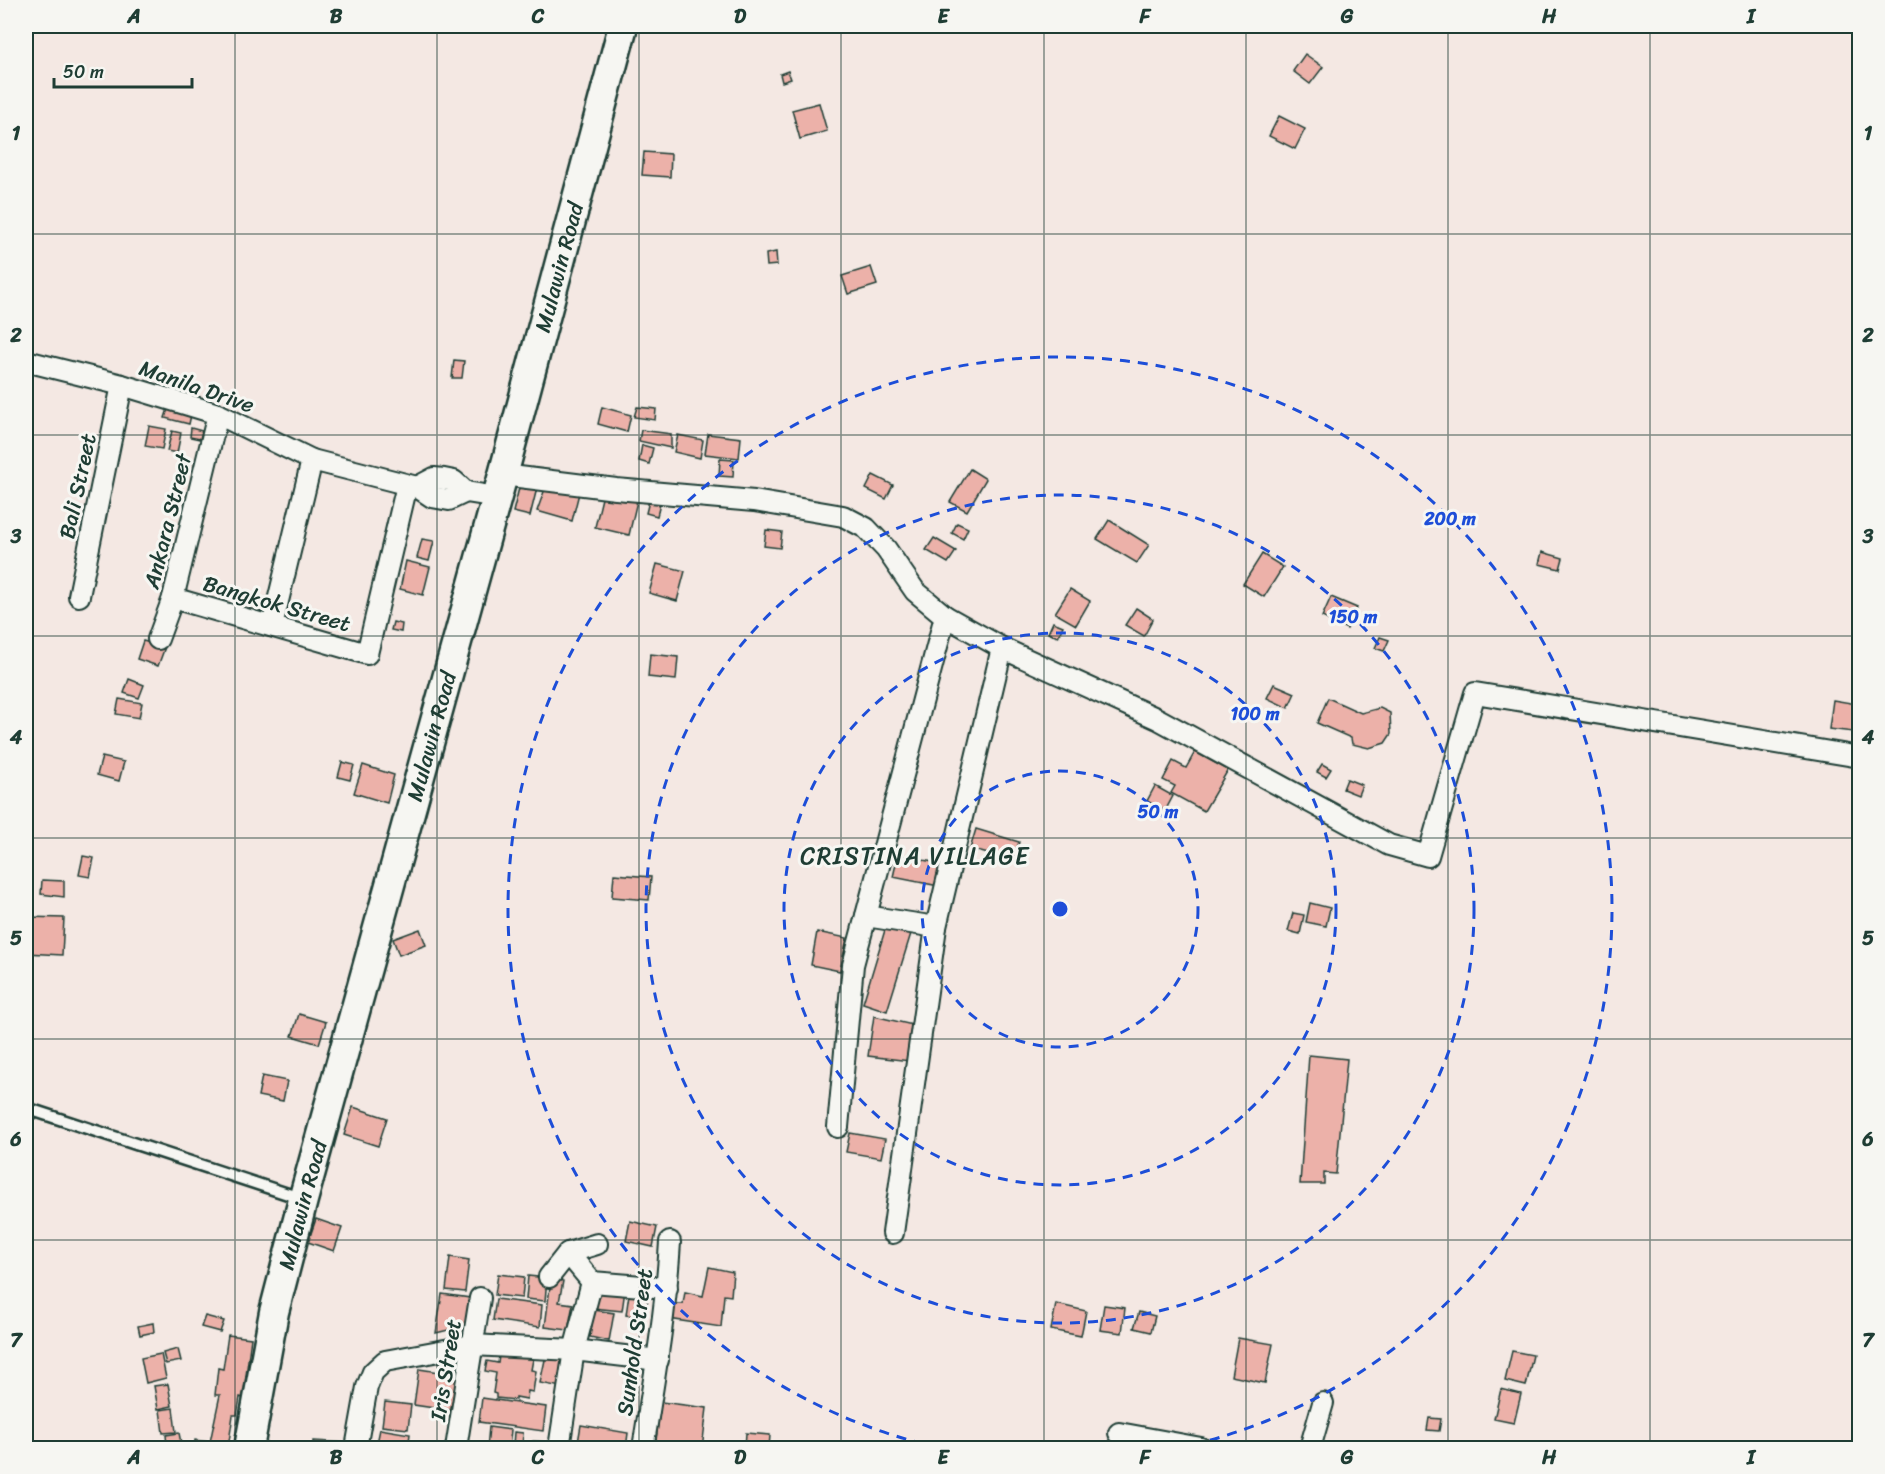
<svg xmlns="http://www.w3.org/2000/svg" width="1885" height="1474" font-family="Sriracha,sans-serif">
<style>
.building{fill:#ecb1a9;stroke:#1f3d34;stroke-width:1.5}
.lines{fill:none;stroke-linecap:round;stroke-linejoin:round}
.lane-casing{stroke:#1f3d34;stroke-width:15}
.street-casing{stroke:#1f3d34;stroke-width:24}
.secondary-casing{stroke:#1f3d34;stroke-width:33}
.lane{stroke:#f6f6f2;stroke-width:10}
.street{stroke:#f6f6f2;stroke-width:20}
.secondary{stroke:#f6f6f2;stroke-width:28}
.grid{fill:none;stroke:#1f3d34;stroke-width:1.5;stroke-opacity:0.55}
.ring{fill:none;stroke:#1d4ed8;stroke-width:3;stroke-dasharray:10 8}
.labels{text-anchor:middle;stroke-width:6;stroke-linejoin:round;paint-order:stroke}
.street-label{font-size:22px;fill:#1f3d34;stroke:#f6f6f2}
.neighbourhood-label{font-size:24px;letter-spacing:1.5px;fill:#1f3d34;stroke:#f6f6f2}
.centre{fill:#1d4ed8;stroke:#f6f6f2;stroke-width:3}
.ring-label{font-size:18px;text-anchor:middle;font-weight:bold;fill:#1d4ed8;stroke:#f6f6f2;stroke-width:6;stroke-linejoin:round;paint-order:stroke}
.neatline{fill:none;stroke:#1f3d34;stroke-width:2}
.grid-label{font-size:20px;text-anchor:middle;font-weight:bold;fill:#1f3d34}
</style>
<rect width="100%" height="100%" fill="#f4e8e3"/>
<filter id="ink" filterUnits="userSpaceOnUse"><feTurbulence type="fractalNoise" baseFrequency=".0167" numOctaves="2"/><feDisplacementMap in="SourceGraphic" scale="12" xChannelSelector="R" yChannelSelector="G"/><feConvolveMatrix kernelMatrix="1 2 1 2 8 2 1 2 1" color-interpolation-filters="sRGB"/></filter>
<g filter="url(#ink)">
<g class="building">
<path d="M 1305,54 L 1323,67 L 1310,84 L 1293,71 Z"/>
<path d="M 788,71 L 791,79 L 782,82 L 780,74 Z"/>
<path d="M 819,103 L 827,131 L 800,139 L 792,110 Z"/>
<path d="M 1279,116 L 1305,129 L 1295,149 L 1269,136 Z"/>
<path d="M 644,152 L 671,154 L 670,177 L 642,175 Z"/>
<path d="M 776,252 L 777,265 L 767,266 L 766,254 Z"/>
<path d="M 871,267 L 877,285 L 848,294 L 842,276 Z"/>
<path d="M 454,360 L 464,361 L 462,378 L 452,378 Z"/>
<path d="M 602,407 L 631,415 L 627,432 L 598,424 Z"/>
<path d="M 637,407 L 656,409 L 655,420 L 634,417 Z"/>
<path d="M 168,409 L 191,415 L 189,424 L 165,418 Z"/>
<path d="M 149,426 L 166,429 L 162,449 L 145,446 Z"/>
<path d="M 191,428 L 202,431 L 200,439 L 190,437 Z"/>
<path d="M 641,430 L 671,434 L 671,448 L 639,441 Z"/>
<path d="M 172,431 L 181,433 L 177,453 L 167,451 Z"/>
<path d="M 708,434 L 741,438 L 739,458 L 705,454 Z"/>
<path d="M 678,435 L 703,440 L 700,458 L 674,452 Z"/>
<path d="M 642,445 L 653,448 L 649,464 L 639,461 Z"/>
<path d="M 720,459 L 734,460 L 733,477 L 719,476 Z"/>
<path d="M 970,469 L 986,479 L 967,511 L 950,502 Z"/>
<path d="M 873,475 L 893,485 L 886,499 L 866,489 Z"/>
<path d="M 520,484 L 537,488 L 530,516 L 513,512 Z"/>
<path d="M 546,486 L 579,493 L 572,521 L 537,511 Z"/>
<path d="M 603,494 L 637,501 L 629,535 L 595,527 Z"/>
<path d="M 649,501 L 660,504 L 657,516 L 646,513 Z"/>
<path d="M 1109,520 L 1149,545 L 1137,563 L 1097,539 Z"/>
<path d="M 957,523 L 968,528 L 963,539 L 952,533 Z"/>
<path d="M 766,530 L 782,532 L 780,548 L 764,546 Z"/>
<path d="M 934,538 L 956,551 L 948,563 L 926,550 Z"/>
<path d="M 422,539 L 434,541 L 429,561 L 417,558 Z"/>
<path d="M 1542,552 L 1563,558 L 1560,569 L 1539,564 Z"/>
<path d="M 1262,554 L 1283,567 L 1264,597 L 1243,584 Z"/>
<path d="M 406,561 L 430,567 L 423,595 L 400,589 Z"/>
<path d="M 657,564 L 685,571 L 677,601 L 649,593 Z"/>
<path d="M 1070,589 L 1090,601 L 1076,625 L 1055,613 Z"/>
<path d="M 1331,597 L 1357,608 L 1347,629 L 1322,617 Z"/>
<path d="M 1136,608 L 1153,619 L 1144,636 L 1125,625 Z"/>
<path d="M 393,622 L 402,624 L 401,632 L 391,630 Z"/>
<path d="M 1053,622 L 1063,626 L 1058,637 L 1048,633 Z"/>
<path d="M 1380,637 L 1389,640 L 1384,651 L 1375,648 Z"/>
<path d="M 143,641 L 165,647 L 158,666 L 137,659 Z"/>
<path d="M 650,654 L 678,657 L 676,680 L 648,677 Z"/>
<path d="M 129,679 L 144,685 L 139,698 L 124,693 Z"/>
<path d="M 1274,684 L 1295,693 L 1288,708 L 1267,698 Z"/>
<path d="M 1328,698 L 1361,713 L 1380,708 L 1390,713 L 1391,734 L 1385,743 L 1369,748 L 1352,744 L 1351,738 L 1317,723 Z"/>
<path d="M 119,699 L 142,703 L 139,718 L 116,714 Z"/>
<path d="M 1833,700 L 1857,704 L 1853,732 L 1829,729 Z"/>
<path d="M 1195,752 L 1228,770 L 1204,811 L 1171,793 L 1175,786 L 1163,780 L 1173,761 L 1186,768 Z"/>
<path d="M 102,757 L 124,762 L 119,781 L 97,775 Z"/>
<path d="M 342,762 L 354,765 L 350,780 L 338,777 Z"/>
<path d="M 1322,764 L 1331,769 L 1326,777 L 1317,772 Z"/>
<path d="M 363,765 L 394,775 L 387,803 L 354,793 Z"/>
<path d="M 1347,779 L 1362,785 L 1358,795 L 1343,789 Z"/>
<path d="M 1155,786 L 1173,796 L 1165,811 L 1147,801 Z"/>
<path d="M 976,829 L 1019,842 L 1013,861 L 970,849 Z"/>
<path d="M 898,855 L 948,865 L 944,887 L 893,877 Z"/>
<path d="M 83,856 L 94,858 L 90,877 L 79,875 Z"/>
<path d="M 614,874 L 651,877 L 649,900 L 612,897 Z"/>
<path d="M 42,880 L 64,881 L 64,897 L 41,894 Z"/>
<path d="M 1310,903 L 1330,908 L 1326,926 L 1306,922 Z"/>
<path d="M 1293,913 L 1304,915 L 1300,934 L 1288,931 Z"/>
<path d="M 26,917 L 64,918 L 62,955 L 26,953 Z"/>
<path d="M 888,920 L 913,927 L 887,1011 L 863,1003 Z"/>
<path d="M 420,929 L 426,945 L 399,955 L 393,939 Z"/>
<path d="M 817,932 L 847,938 L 840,971 L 811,965 Z"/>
<path d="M 299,1014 L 326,1022 L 319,1044 L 292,1036 Z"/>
<path d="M 874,1016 L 917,1026 L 910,1061 L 868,1056 Z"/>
<path d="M 1309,1055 L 1347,1059 L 1336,1174 L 1324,1173 L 1324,1184 L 1300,1184 Z"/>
<path d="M 262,1076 L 287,1081 L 283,1101 L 258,1096 Z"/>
<path d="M 353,1107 L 387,1118 L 378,1146 L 344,1135 Z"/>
<path d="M 850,1133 L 885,1139 L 881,1158 L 846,1152 Z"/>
<path d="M 316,1219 L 342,1228 L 334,1251 L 308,1242 Z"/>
<path d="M 630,1221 L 657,1227 L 653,1247 L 626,1241 Z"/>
<path d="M 450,1257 L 469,1260 L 465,1292 L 446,1290 Z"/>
<path d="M 709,1267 L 733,1272 L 731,1296 L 724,1295 L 721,1327 L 669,1319 L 670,1304 L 683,1304 L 685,1292 L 703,1296 Z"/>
<path d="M 498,1274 L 524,1277 L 522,1298 L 495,1295 Z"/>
<path d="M 528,1276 L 547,1278 L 545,1301 L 526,1299 Z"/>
<path d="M 551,1279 L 563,1281 L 559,1302 L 573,1304 L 568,1330 L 545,1327 Z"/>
<path d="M 596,1286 L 625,1290 L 622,1311 L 593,1308 Z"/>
<path d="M 442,1294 L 470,1298 L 465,1326 L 436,1333 Z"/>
<path d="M 629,1294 L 648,1296 L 645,1318 L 626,1315 Z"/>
<path d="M 496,1299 L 542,1305 L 540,1327 L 493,1320 Z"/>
<path d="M 1056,1304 L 1086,1311 L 1081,1336 L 1051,1330 Z"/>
<path d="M 1104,1305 L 1125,1308 L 1122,1333 L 1100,1330 Z"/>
<path d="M 594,1310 L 614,1313 L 609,1341 L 590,1337 Z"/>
<path d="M 1139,1312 L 1155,1316 L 1151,1332 L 1134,1328 Z"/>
<path d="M 205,1316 L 224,1321 L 220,1332 L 201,1327 Z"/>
<path d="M 153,1323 L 154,1332 L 140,1335 L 138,1326 Z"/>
<path d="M 228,1335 L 251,1338 L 243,1398 L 240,1397 L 237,1415 L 233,1415 L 228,1448 L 194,1448 L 195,1440 L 210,1442 L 220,1395 L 215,1395 L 218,1368 L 223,1369 Z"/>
<path d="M 1238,1338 L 1273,1344 L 1265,1383 L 1231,1376 Z"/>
<path d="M 178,1349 L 181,1361 L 166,1364 L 163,1353 Z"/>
<path d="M 500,1349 L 534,1354 L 531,1370 L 536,1371 L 533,1392 L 528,1391 L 527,1399 L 516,1397 L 516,1400 L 496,1398 L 496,1394 L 493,1393 L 496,1373 L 485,1371 L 487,1361 L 498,1363 Z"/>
<path d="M 1512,1351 L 1533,1355 L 1526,1386 L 1505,1381 Z"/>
<path d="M 161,1354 L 166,1378 L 146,1383 L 141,1358 Z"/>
<path d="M 546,1355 L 567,1359 L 561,1387 L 540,1383 Z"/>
<path d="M 419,1369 L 458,1375 L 454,1411 L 414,1405 Z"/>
<path d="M 168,1384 L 172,1406 L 158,1409 L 154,1386 Z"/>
<path d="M 1501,1389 L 1521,1394 L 1514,1423 L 1494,1419 Z"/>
<path d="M 482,1398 L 546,1407 L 543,1431 L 479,1422 Z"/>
<path d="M 385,1402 L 411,1405 L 408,1429 L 382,1426 Z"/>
<path d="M 661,1402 L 707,1408 L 702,1448 L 655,1448 Z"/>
<path d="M 173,1408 L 176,1432 L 163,1433 L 160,1410 Z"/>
<path d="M 1429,1418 L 1441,1419 L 1439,1431 L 1427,1430 Z"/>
<path d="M 581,1425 L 628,1433 L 626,1448 L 577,1448 Z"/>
<path d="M 489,1427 L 511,1430 L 509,1448 L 487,1448 Z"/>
<path d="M 380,1429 L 410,1434 L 408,1448 L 376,1448 Z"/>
<path d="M 514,1432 L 523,1433 L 522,1447 L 513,1446 Z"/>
<path d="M 179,1433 L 181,1443 L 167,1445 L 166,1435 Z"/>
<path d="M 746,1433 L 770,1435 L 769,1448 L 745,1448 Z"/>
<path d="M 313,1441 L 349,1443 L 348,1448 L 313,1448 Z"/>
<path d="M 533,1441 L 547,1442 L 546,1448 L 532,1448 Z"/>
</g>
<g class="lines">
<defs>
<path id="lane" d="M 26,1108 L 303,1199"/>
<g id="street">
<path d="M 26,361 L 122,385 L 218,414 L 312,460 L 417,487 L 432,497 L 449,500 L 466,492"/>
<path d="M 503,475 L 616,489 L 754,501 L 843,516 L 866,528 L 886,549 L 915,591 L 945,616 L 1002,648 L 1158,719 L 1389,845 L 1428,856 L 1475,693 L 1860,757"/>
<path d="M 417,487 L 434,478 L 444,479 L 454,481 L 466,492 L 497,497"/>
<path d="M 79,596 L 122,385"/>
<path d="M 173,598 L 367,654 L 407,485"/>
<path d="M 272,626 L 312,460"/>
<path d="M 158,639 L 173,598 L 218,414"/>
<path d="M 866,916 L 936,927"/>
<path d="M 838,1127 L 853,965 L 945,616"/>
<path d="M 893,1233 L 936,927 L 1002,648"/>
<path d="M 568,1253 L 592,1282 L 667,1288"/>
<path d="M 549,1277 L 568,1253 L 597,1244"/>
<path d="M 1119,1433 L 1201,1448"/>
<path d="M 356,1448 L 367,1387 L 373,1372 L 385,1361 L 472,1345 L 574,1350 L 658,1360"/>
<path d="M 456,1448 L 480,1298"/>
<path d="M 559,1448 L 574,1350 L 592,1282"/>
<path d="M 643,1448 C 654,1380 666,1311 670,1242"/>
<path d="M 1310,1448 L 1323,1403"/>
</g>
<g id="secondary">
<path id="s1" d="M 249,1448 L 274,1312 L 303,1200 L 503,475 L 623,26"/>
</g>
</defs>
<use href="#lane" class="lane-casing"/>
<use href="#street" class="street-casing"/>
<use href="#secondary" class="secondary-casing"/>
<use href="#lane" class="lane"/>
<use href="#street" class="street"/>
<use href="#secondary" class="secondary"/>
</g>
</g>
<path class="grid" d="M 235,26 L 235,1448M 437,26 L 437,1448M 639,26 L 639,1448M 841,26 L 841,1448M 1044,26 L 1044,1448M 1246,26 L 1246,1448M 1448,26 L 1448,1448M 1650,26 L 1650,1448M 26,234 L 1860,234M 26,435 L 1860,435M 26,636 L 1860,636M 26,838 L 1860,838M 26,1039 L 1860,1039M 26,1240 L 1860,1240"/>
<g class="ring">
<circle cx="1060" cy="909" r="138"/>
<circle cx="1060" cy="909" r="276"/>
<circle cx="1060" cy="909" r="414"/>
<path d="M941 1448A552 552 0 1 1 1179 1448"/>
</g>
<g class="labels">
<g class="street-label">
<text dy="8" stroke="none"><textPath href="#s1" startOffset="1221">Mulawin Road</textPath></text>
<text transform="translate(197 386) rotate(19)" y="8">Manila Drive</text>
<text transform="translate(77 486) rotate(-78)" y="8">Bali Street</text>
<text transform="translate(167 521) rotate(-76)" y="8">Ankara Street</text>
<text transform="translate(277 603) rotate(16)" y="8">Bangkok Street</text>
<text dy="8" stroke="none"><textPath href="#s1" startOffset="735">Mulawin Road</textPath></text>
<text dy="8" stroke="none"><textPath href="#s1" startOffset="249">Mulawin Road</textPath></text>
<text transform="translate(634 1342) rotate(-82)" y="8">Sunhold Street</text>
<text transform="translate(445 1370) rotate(-81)" y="8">Iris Street</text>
</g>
<g class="neighbourhood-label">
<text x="915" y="864">CRISTINA VILLAGE</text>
</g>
</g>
<circle cx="1060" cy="909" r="9" class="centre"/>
<g class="ring-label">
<text x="1450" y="525">200 m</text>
<text x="1353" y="623">150 m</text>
<text x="1255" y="720">100 m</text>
<text x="1158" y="818">50 m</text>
</g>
<rect width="1885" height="1474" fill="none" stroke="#f6f6f2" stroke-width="66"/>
<path d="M54 78v9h138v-9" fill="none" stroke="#1f3d34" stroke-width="3"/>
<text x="63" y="78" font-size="18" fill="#1f3d34" stroke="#f6f6f2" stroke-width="4.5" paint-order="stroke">50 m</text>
<rect x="33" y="33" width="1819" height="1408" class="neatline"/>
<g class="grid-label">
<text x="134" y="23">A</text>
<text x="336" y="23">B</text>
<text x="538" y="23">C</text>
<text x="740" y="23">D</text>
<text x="943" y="23">E</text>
<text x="1145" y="23">F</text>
<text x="1347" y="23">G</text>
<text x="1549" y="23">H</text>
<text x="1751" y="23">I</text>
<text x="16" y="140">1</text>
<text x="1868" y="140">1</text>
<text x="16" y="342">2</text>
<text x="1868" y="342">2</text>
<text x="16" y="543">3</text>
<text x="1868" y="543">3</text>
<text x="16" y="744">4</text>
<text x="1868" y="744">4</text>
<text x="16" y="945">5</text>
<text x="1868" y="945">5</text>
<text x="16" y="1146">6</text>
<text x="1868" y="1146">6</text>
<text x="16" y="1347">7</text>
<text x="1868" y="1347">7</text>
<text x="134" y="1464">A</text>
<text x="336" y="1464">B</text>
<text x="538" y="1464">C</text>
<text x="740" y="1464">D</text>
<text x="943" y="1464">E</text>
<text x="1145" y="1464">F</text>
<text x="1347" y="1464">G</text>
<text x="1549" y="1464">H</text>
<text x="1751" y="1464">I</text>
</g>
</svg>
